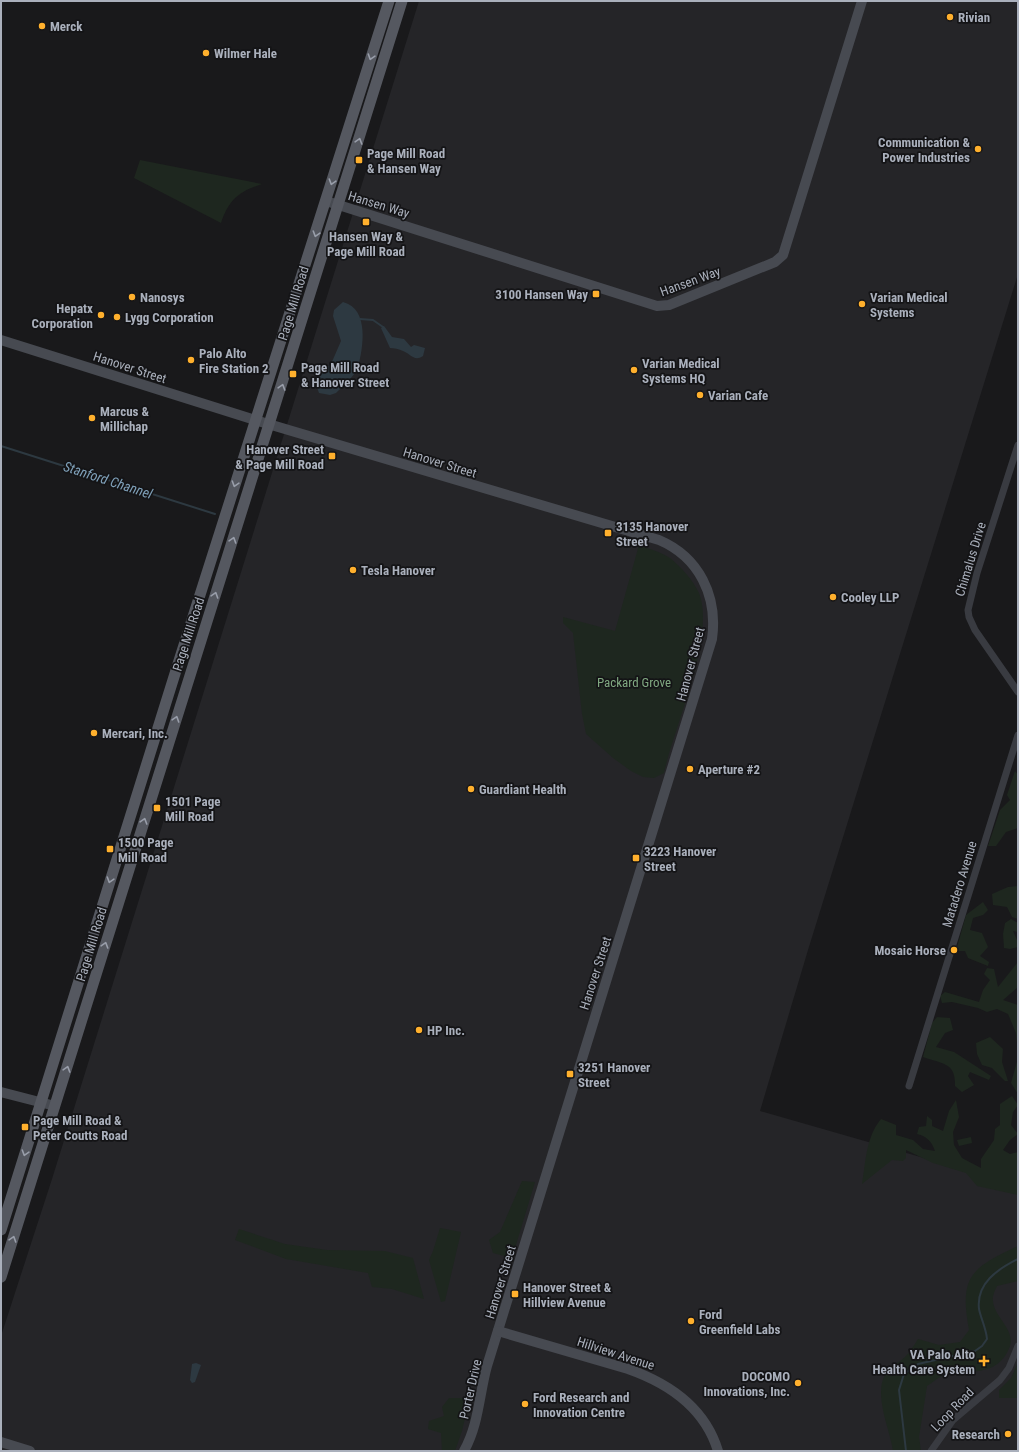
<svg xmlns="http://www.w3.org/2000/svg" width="1019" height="1452" font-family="'Roboto Condensed',sans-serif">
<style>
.built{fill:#252528}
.green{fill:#1e271f}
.water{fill:#2d3941}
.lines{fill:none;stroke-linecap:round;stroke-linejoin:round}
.stream{stroke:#2d3941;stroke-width:2}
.street{stroke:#393b41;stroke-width:7}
.secondary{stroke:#474a51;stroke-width:10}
.primary{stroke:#555860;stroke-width:11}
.oneway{stroke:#999eaa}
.poi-dot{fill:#ffb02d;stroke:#141416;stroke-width:1.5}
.labels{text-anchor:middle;stroke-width:3.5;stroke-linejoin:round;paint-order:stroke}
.poi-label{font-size:13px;font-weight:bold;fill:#aab0bc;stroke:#141416;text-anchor:start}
.street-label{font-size:13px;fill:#aab0bc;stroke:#141416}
.park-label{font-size:13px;fill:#80a881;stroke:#141416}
.water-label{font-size:14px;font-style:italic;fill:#7fa0b9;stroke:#141416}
</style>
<rect width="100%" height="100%" fill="#19191b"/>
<path class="built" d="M 419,1 L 1018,1 L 1018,274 L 808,950 L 760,1111 L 1018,1185 L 1018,1451 L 1,1451 L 1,1336 L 52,1179 Z"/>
<g class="green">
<path d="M 140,160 L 262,184 C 238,192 229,200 221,223 L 134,178 Z"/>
<path d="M 639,545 C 649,549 661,552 670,558 C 681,567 693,580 699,593 C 716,636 674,727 664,773 L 654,778 L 643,777 L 631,771 L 613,758 L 586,734 L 582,714 L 573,633 L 563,623 L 563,617 L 615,631 Z"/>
<path d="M 1015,771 L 1018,775 L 1018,828 L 1006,832 L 996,846 L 988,846 L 1000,810 L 1010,800 L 1007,795 Z"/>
<path d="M 1018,886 L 1018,919 L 1012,917 L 1007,907 L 993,905 L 992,894 L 1008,887 Z"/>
<path d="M 983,902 L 988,910 L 983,915 L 973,918 L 970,930 L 982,933 L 988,947 L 980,956 L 989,962 L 988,966 L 968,958 L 965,951 L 956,951 L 966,915 Z"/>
<path d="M 1011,919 L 1018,923 L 1018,932 L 1013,931 L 1018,942 L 1018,947 L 1010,949 L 1004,948 L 1003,934 L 1005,923 Z"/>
<path d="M 1018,962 L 1018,987 L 1003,1000 L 1018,1005 L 1018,1054 L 1016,1033 L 1008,1014 L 997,1009 L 987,1012 L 978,1008 L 952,1002 L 942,1003 L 940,996 L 945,992 L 979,1002 L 983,990 L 990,980 L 984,974 L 987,968 L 994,969 L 998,987 Z"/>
<path d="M 937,1017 L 950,1018 L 953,1030 L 945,1033 L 936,1047 L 954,1052 L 991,1076 L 989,1080 L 970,1072 L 968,1076 L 974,1085 L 962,1092 L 955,1086 C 956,1062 942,1064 923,1057 L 932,1023 Z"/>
<path d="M 990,1037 L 1003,1049 L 1002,1062 L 1008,1081 L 1005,1081 L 992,1068 L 982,1065 L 977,1054 L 976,1043 Z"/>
<path d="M 1018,1058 L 1018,1094 L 1011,1083 Z"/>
<path d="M 1012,1096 L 1018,1105 L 1013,1112 L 1011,1125 L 1018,1134 L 1010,1140 L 1003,1150 L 1010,1154 L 1018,1152 L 1018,1195 L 977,1186 L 966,1173 L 933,1163 L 906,1150 L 906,1158 L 903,1161 L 892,1160 L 862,1184 C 866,1161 866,1137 881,1119 L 896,1125 L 896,1135 L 913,1140 L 923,1149 L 935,1151 C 932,1142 927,1136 917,1134 L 919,1127 L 926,1126 L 927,1116 L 932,1120 L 932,1126 L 943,1131 L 949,1111 L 956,1100 L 959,1117 L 953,1132 L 954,1145 L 962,1158 L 981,1168 L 981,1159 L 994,1140 L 995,1129 L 1000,1125 L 1000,1104 Z"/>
<path d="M 971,1137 L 972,1143 L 959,1146 L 957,1140 Z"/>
<path d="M 522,1181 L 535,1182 L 512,1258 L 493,1253 L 489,1240 L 500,1232 Z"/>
<path d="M 440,1228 L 461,1232 L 445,1301 L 441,1302 L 429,1260 L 433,1251 Z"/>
<path d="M 239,1229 L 285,1244 L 327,1250 L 385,1251 L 413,1258 L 424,1299 L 392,1289 L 372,1287 L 368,1273 L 286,1259 L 235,1240 Z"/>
<path d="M 1018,1246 L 1018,1281 L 997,1286 C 995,1290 992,1297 993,1301 C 994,1317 1015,1329 1010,1346 C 998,1379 969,1368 942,1376 C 937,1378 932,1383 927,1386 L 919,1437 L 921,1451 L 893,1451 C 890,1428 871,1392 888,1370 C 892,1365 900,1362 905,1357 C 910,1352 914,1345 918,1339 L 939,1345 L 960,1342 L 969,1330 C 959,1276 971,1268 1018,1246 Z"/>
<path d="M 1018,1362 L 1018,1398 L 999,1398 L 999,1390 L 1011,1378 Z"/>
<path d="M 449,1398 L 468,1398 L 469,1402 L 462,1431 L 455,1451 L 442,1451 L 441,1433 L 428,1429 L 429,1421 L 444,1416 L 442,1407 Z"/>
</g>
<g class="water">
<path d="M 343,302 C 370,309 363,349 358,367 C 355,376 342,387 336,393 L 330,395 L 319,393 L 315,382 L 320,373 L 331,364 L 341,341 L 333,316 L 334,310 Z"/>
<path d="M 384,326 L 392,337 L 404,339 L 411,347 L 414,345 L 425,348 L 423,356 C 414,362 411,354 403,351 C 399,349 394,348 390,348 L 381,328 Z"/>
<path d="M 196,1363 L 201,1365 L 195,1382 L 192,1383 L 190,1380 L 192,1364 Z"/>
</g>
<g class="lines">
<g class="stream">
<path d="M 360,319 L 373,320 L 383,327 L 384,329"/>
<path d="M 1,446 L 215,514"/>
<path d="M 906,1451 L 899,1390 L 904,1374 L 918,1364 L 975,1351 L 982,1346 L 987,1339 C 986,1328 981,1319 979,1309 C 976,1283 998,1269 1018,1259"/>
</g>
<g class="street">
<path d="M 1018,445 L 977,573 L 968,610 L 969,617 L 975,630 L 1018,692"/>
<path d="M 909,1086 L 1018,735"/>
<path d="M 931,1451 L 953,1420 L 1000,1380 L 1009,1368 L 1018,1346"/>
</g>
<g class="secondary">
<path d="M 326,201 L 657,306 L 669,305 L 775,262 L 783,255 L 862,1"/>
<path d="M 1,340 L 255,420 L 659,540 C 699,557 718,596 712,639 L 487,1366 C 479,1395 479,1424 464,1451"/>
<path d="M 1,1092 L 55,1106"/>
<path d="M 498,1331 L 628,1369 C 668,1383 705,1408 718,1451"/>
<path d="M 1,1442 L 30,1451"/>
</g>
<g class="primary">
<path d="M 1,1230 L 178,664 L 389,1"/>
<path d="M 1,1277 L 402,1"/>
</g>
</g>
<defs><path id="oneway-chevron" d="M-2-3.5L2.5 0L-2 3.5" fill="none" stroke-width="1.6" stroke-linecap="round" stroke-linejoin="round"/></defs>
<g class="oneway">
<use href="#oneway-chevron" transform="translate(371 57) rotate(108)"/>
<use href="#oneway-chevron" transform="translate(359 141) rotate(-73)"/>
<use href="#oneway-chevron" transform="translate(332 182) rotate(107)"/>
<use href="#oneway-chevron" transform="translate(316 234) rotate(107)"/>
<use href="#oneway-chevron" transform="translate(282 387) rotate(-73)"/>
<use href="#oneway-chevron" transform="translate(235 484) rotate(107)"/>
<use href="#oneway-chevron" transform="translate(233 540) rotate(-72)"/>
<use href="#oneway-chevron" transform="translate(215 595) rotate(-72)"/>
<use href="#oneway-chevron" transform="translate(176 719) rotate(-72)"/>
<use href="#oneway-chevron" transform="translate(144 821) rotate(-73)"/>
<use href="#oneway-chevron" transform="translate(110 880) rotate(107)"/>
<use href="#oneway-chevron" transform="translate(105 945) rotate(-73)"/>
<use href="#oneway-chevron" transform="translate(67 1069) rotate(-73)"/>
<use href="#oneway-chevron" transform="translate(25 1153) rotate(107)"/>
<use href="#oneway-chevron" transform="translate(13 1239) rotate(-72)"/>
</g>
<g class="poi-dot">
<circle cx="950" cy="17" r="4"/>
<circle cx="42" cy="26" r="4"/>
<circle cx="206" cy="53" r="4"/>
<circle cx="978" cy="149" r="4"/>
<rect x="355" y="156" width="8" height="8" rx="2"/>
<rect x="362" y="218" width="8" height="8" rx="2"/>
<rect x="592" y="290" width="8" height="8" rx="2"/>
<circle cx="132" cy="297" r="4"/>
<circle cx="862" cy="304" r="4"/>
<circle cx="101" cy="315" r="4"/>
<circle cx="117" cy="317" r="4"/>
<circle cx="191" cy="360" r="4"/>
<circle cx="634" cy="370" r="4"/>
<rect x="289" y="370" width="8" height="8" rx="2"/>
<circle cx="700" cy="395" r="4"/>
<circle cx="92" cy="418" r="4"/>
<rect x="328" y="452" width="8" height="8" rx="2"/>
<rect x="604" y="529" width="8" height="8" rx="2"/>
<circle cx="353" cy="570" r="4"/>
<circle cx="833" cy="597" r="4"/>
<circle cx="94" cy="733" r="4"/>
<circle cx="690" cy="769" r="4"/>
<circle cx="471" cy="789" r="4"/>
<rect x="153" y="804" width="8" height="8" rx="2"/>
<rect x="106" y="845" width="8" height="8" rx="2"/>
<rect x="632" y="854" width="8" height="8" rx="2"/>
<circle cx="954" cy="950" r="4"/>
<circle cx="419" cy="1030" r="4"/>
<rect x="566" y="1070" width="8" height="8" rx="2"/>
<rect x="21" y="1123" width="8" height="8" rx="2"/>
<rect x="511" y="1290" width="8" height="8" rx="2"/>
<circle cx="691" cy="1321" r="4"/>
<path d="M982 1355h4v4h4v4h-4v4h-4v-4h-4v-4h4z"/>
<circle cx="798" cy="1383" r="4"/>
<circle cx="525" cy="1404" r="4"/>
<circle cx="1008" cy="1434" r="4"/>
</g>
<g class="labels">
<g class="poi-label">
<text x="958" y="22">Rivian</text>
<text x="50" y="31">Merck</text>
<text x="214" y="58">Wilmer Hale</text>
<text x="970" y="147" text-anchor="end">Communication &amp;<tspan x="970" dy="15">Power Industries</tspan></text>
<text x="367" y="158">Page Mill Road<tspan x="367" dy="15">&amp; Hansen Way</tspan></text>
<text x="366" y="241" text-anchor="middle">Hansen Way &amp;<tspan x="366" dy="15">Page Mill Road</tspan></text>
<text x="588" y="299" text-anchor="end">3100 Hansen Way</text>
<text x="140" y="302">Nanosys</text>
<text x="870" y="302">Varian Medical<tspan x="870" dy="15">Systems</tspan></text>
<text x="93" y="313" text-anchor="end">Hepatx<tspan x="93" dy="15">Corporation</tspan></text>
<text x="125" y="322">Lygg Corporation</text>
<text x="199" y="358">Palo Alto<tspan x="199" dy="15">Fire Station 2</tspan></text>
<text x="642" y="368">Varian Medical<tspan x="642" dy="15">Systems HQ</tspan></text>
<text x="301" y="372">Page Mill Road<tspan x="301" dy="15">&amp; Hanover Street</tspan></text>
<text x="708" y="400">Varian Cafe</text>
<text x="100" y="416">Marcus &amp;<tspan x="100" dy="15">Millichap</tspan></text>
<text x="324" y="454" text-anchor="end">Hanover Street<tspan x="324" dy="15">&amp; Page Mill Road</tspan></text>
<text x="616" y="531">3135 Hanover<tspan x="616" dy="15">Street</tspan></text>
<text x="361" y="575">Tesla Hanover</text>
<text x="841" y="602">Cooley LLP</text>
<text x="102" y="738">Mercari, Inc.</text>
<text x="698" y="774">Aperture #2</text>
<text x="479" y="794">Guardiant Health</text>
<text x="165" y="806">1501 Page<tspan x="165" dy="15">Mill Road</tspan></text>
<text x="118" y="847">1500 Page<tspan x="118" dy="15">Mill Road</tspan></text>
<text x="644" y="856">3223 Hanover<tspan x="644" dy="15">Street</tspan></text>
<text x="946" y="955" text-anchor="end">Mosaic Horse</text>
<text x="427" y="1035">HP Inc.</text>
<text x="578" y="1072">3251 Hanover<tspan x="578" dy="15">Street</tspan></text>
<text x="33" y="1125">Page Mill Road &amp;<tspan x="33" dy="15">Peter Coutts Road</tspan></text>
<text x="523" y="1292">Hanover Street &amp;<tspan x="523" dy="15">Hillview Avenue</tspan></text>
<text x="699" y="1319">Ford<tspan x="699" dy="15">Greenfield Labs</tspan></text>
<text x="975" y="1359" text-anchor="end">VA Palo Alto<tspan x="975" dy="15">Health Care System</tspan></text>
<text x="790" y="1381" text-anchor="end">DOCOMO<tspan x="790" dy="15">Innovations, Inc.</tspan></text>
<text x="533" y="1402">Ford Research and<tspan x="533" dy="15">Innovation Centre</tspan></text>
<text x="1000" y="1439" text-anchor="end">Research</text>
</g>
<g class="street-label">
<text transform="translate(379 204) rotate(17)" y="5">Hansen Way</text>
<text transform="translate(690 281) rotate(-20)" y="5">Hansen Way</text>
<text transform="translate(293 303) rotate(-73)" y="5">Page Mill Road</text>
<text transform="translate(130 367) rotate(18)" y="5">Hanover Street</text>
<text transform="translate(440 462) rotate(17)" y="5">Hanover Street</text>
<text transform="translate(970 559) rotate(-73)" y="5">Chimalus Drive</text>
<text transform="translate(188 634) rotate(-72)" y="5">Page Mill Road</text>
<text transform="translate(690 664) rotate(-75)" y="5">Hanover Street</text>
<text transform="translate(959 884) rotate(-73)" y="5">Matadero Avenue</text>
<text transform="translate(91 944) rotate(-73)" y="5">Page Mill Road</text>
<text transform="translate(595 973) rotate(-72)" y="5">Hanover Street</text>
<text transform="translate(500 1282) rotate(-73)" y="5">Hanover Street</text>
<text transform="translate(616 1353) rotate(18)" y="5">Hillview Avenue</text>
<text transform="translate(470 1389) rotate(-77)" y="5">Porter Drive</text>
<text transform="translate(952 1409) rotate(-46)" y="5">Loop Road</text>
</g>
<g class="park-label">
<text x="634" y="687">Packard Grove</text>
</g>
<g class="water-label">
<text transform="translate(108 480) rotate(18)" y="5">Stanford Channel</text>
</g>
</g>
<rect width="1019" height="1452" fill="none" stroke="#aab0bc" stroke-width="4"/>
</svg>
